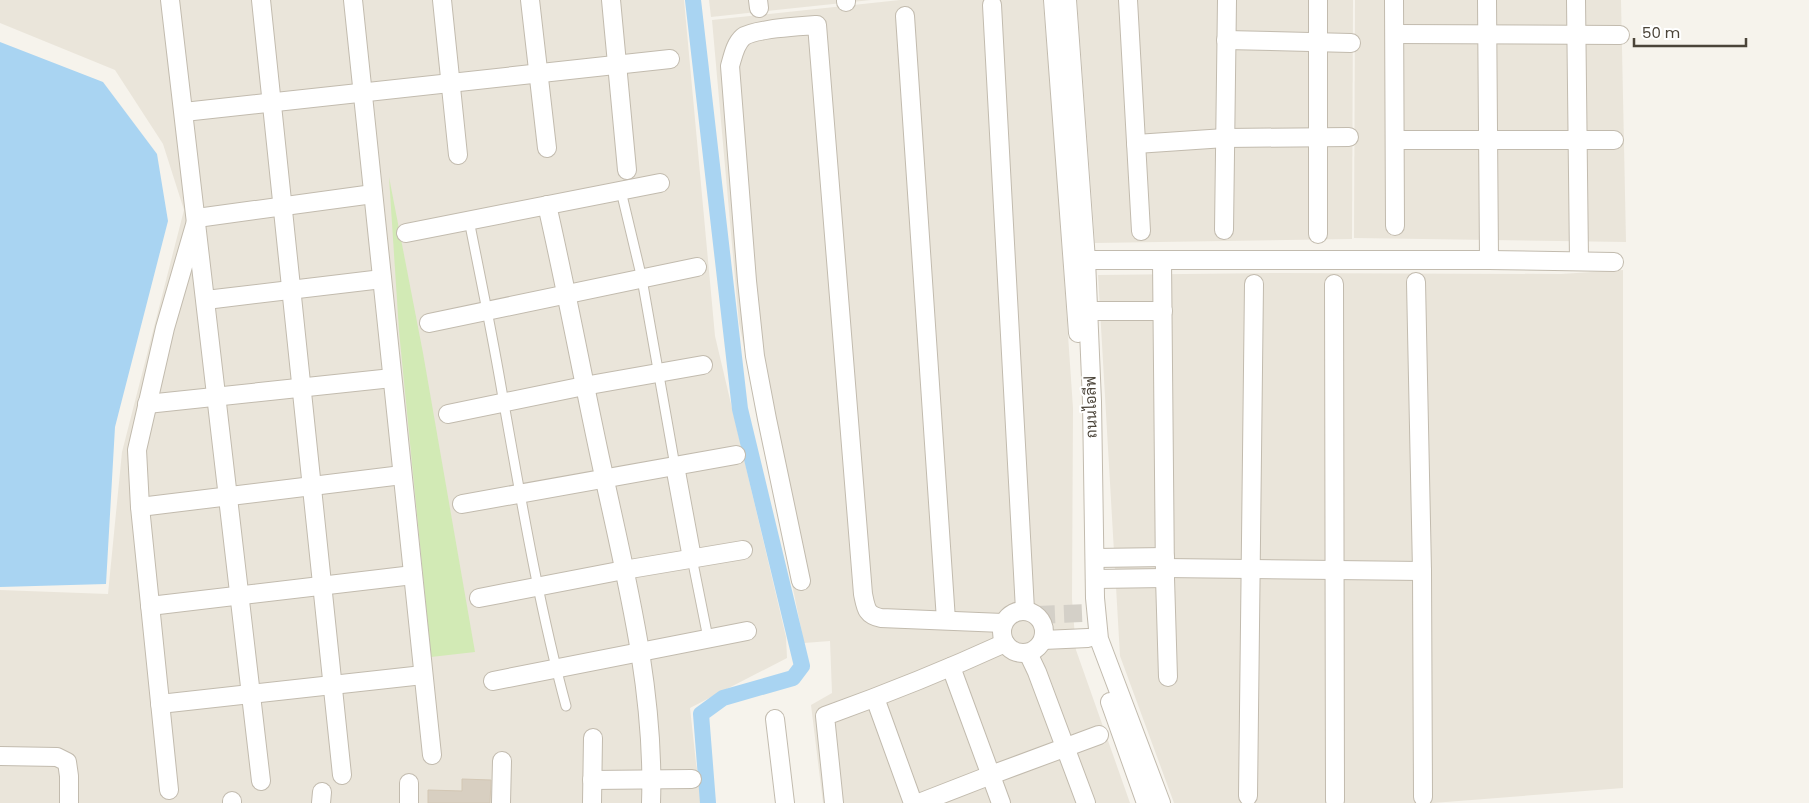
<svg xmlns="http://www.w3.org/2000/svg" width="1809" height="803" font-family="Poppins,Sarabun,sans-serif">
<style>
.residential{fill:#eae5da}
.green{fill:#d2eab5}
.water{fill:#a9d4f2}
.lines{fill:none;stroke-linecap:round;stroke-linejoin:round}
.canal{stroke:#a9d4f2;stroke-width:16}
.building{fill:#d8cfc1;stroke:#d3c7b4}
.minor-tunnel{stroke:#d4d0c8;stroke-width:18;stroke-dasharray:18 9;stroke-linecap:butt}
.service-casing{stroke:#c2bbae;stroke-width:11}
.minor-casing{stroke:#c2bbae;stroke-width:20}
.service{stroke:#fff;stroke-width:9}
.minor{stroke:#fff;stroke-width:18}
.labels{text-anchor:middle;stroke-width:4;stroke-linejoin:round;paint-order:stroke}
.street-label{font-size:15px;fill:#4b4439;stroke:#fff}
</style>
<rect width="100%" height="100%" fill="#f6f3ec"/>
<g class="residential">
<path d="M 0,0 L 684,0 L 715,336 L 786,637 L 787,658 L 690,708 L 696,763 L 703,803 L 0,803 L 0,590 L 108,594 L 122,452 L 184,210 L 163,144 L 115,70 L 0,23 Z"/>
<path d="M 709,0 L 871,0 L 711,17 Z"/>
<path d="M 900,0 L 1043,0 L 1056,160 L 1073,408 L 1072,599 L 1076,650 L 1130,803 L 823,803 L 811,705 L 832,693 L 830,641 L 804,643 L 739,323 L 712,20 Z"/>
<path d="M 1077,0 L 1353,0 L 1352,239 L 1095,243 Z"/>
<path d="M 1355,0 L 1621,0 L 1626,242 L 1354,238 Z"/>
<path d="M 1623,270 L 1623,788 L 1433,803 L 1174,803 L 1120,656 L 1098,275 L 1281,273 L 1561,274 Z"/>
</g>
<path class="green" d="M 389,177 L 423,353 L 475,652 L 431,657 L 399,331 Z"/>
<path class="water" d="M 0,42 L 103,82 L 157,154 L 168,221 L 115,427 L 106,584 L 0,587 Z"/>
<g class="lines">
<path class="canal" d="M 693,0 L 740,409 L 802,666 L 793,678 L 723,698 L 701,714 L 708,803"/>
</g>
<path class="building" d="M 462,779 L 491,780 L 490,803 L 428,803 L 428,790 L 462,791 Z"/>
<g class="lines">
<path class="minor-tunnel" d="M 1037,615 L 1085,613"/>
<defs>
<g id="service">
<path d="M 621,191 L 642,279 L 675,466"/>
<path d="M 469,220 C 481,281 494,342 504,404 C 522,505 539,606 566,706"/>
<path d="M 692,558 L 708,638"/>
</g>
<g id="minor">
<path d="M 170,0 L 261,781"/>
<path d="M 261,0 L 342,775"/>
<path d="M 353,0 L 432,755"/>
<path d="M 442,0 L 458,155"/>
<path d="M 530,0 L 547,148"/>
<path d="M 611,0 L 627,170"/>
<path d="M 758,0 L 759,8"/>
<path d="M 846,0 L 846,2"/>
<path d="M 1053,0 L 1078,333"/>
<path d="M 1067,0 L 1086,260 L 1092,402 L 1095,598 L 1099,639 L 1161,803"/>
<path d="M 1128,0 L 1141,231"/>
<path d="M 1394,0 L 1395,226"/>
<path d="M 1487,0 L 1489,260"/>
<path d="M 1576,0 L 1579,261"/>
<path d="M 992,5 L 1025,610"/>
<path d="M 905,16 L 946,620"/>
<path d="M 1395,34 L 1620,35"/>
<path d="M 1226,40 L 1351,43"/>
<path d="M 184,112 L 670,59"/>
<path d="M 1395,140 L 1614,140"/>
<path d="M 1136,144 L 1225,138 L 1349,137"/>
<path d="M 547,205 C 567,292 583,380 602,467 C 626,578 655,689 651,803"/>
<path d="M 1224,230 L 1227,0"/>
<path d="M 406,233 L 660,183"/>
<path d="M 1318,234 L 1318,0"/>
<path d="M 1086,260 L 1489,260 L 1614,262"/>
<path d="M 1162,260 L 1165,578 L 1168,677"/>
<path d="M 1416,282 L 1422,571 L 1423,797"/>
<path d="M 1334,284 L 1335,800"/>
<path d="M 206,300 L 382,279"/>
<path d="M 1088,311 L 1163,311"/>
<path d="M 429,323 L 697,267"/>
<path d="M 147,404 L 392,378"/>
<path d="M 448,414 L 584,386 L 703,365"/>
<path d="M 675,466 L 692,558"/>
<path d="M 462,504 L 736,455"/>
<path d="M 140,507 L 402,475"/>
<path d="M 1095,558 L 1165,557"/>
<path d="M 1165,568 L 1422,571"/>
<path d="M 1095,579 L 1165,578"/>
<path d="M 801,581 L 767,419 L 755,356 L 747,281 L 730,66 C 733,56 735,44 743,37 C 753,29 802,26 817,25 L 863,594 C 866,608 866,615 881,618 L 1003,623"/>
<path d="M 479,598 L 624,570 L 743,550"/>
<path d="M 150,606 L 413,575"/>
<circle cx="1023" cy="632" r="21"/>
<path d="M 1043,640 L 1088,638"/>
<path d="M 1028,653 L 1037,672 L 1086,803"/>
<path d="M 951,667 L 1001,803"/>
<path d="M 493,681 L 747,631"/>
<path d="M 875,698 L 913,803"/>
<path d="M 1110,702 L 1146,803"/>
<path d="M 160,704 L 423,675"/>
<path d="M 775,719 L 785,803"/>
<path d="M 0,756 L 57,757 L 67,762 L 69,776 L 69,803"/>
<path d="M 592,780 L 692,779"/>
<path d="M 169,790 L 140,507 L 137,450 L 165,328 L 197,218 L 373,194"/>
<path d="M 1248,796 L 1254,284"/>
<path d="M 232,803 L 232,801"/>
<path d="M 321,803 L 322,792"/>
<path d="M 409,803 L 409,783"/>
<path d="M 501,803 L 502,761"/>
<path d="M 592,803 L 593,738"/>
<path d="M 834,803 L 825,716 C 886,694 946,670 1005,643"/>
<path d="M 919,803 L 991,775 L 1099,735"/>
</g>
</defs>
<use href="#service" class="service-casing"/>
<use href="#minor" class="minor-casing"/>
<use href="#service" class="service"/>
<use href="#minor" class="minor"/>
</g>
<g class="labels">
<g class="street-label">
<text transform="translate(1091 407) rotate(-91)" y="5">ถนนไอลีฟ</text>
</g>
</g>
<path d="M1634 38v8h112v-8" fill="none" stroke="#4b4439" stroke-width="2.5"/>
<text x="1642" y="38" font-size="15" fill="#4b4439" stroke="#ffffff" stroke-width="4" paint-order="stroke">50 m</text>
</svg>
